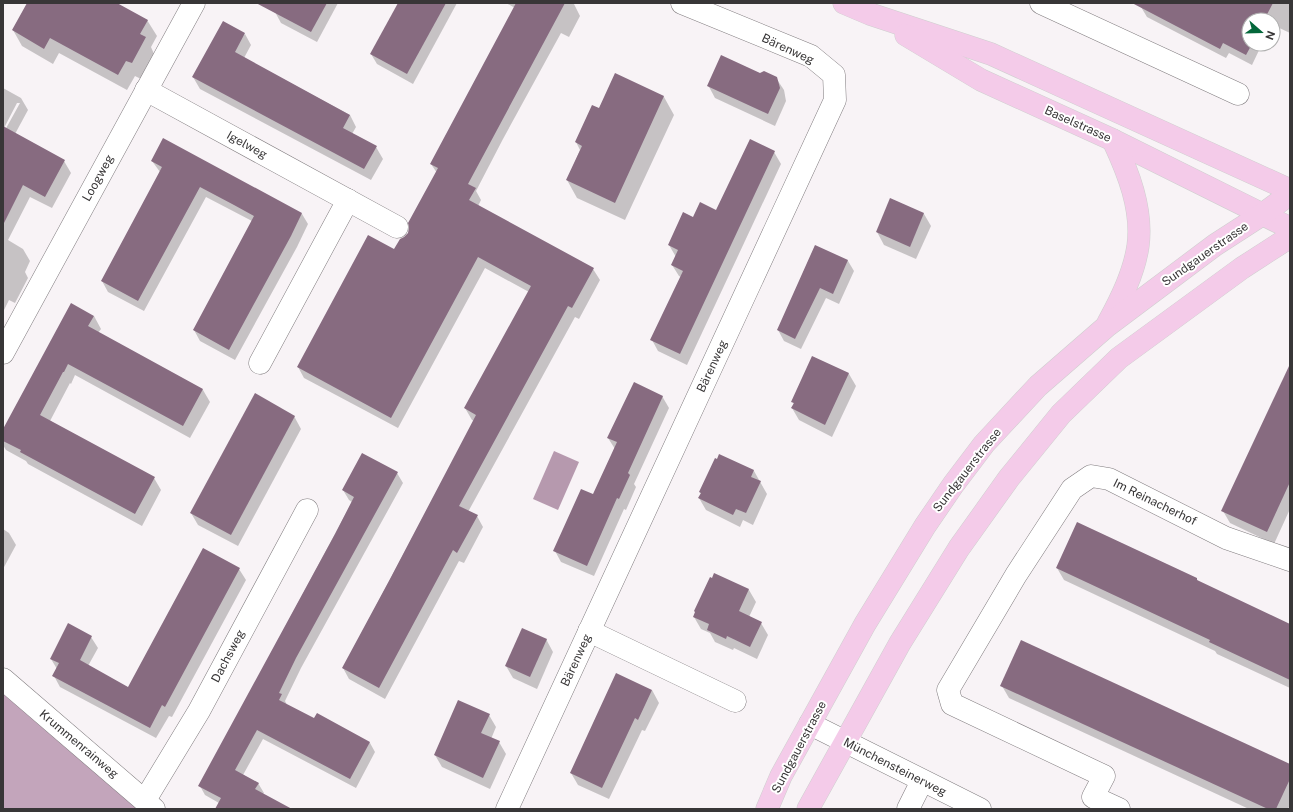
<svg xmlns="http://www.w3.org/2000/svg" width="1293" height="812" font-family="'Public Sans',sans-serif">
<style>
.forest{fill:#c3a5bb}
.water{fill:#b699ae}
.shadow{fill:#0003}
.building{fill:#876b80}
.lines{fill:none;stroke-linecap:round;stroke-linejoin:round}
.minor-casing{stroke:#807c7f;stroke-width:23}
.major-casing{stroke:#cfcfcf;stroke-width:23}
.minor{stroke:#fff;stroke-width:22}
.major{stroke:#f4cbe9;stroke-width:22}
.labels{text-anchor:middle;stroke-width:4;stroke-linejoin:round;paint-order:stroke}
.street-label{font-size:12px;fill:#383637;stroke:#fff}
</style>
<rect width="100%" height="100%" fill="#f8f3f6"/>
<path class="forest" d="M 3,679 L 154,809 L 3,809 Z"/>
<path class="water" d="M 554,451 L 579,462 L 558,510 L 533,499 Z"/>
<g class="shadow">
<path d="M 115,3 L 147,20 L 157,36 L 151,47 L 154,54 L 141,79 L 135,76 L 127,90 L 59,53 L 53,64 L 22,46 L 13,30 Z"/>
<path d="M 280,3 L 338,3 L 317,42 L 281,23 L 275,12 Z"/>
<path d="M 399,3 L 457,3 L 413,84 L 377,64 L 371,54 Z"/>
<path d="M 506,3 L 571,3 L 574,4 L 580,16 L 569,37 L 561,33 L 503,139 L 476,191 L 481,200 L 478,206 L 593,269 L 600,280 L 579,319 L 575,317 L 468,512 L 477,516 L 483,527 L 464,563 L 459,561 L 385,699 L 349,679 L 343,668 L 474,421 L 472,420 L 465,408 L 529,292 L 485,268 L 398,428 L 304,378 L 298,367 L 409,233 L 437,173 L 431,164 L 515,8 Z"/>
<path d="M 1143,3 L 1290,3 L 1290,33 L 1273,25 L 1273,20 L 1249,20 L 1249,44 L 1262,44 L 1252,65 L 1229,53 L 1226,58 L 1147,17 L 1141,7 Z"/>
<path d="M 245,34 L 251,45 L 244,58 L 350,115 L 356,127 L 352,134 L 376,147 L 383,159 L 371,180 L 200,89 L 193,77 Z"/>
<path d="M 760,74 L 776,78 L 784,90 L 786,101 L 775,126 L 715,98 L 708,85 Z"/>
<path d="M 616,75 L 664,97 L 674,115 L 625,220 L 577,198 L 567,180 L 580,150 L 576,142 L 599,109 Z"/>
<path d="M 3,88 L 21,98 L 28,110 L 15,134 L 64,161 L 71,173 L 52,208 L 30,197 L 8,240 L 23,249 L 30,261 L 25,272 L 28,278 L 15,303 L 9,300 L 3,312 L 3,132 L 4,132 L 20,103 L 17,103 L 3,130 Z"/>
<path d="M 774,152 L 781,164 L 687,365 L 658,351 L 652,340 L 681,277 L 679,276 L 672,265 L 676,257 L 669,245 L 694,218 L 717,211 Z"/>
<path d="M 152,161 L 302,214 L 308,224 L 297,247 L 235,360 L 200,341 L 194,330 L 252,221 L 206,197 L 144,311 L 108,292 L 102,281 L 160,172 Z"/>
<path d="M 891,199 L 924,214 L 931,226 L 916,259 L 884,245 L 877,232 Z"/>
<path d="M 815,246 L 848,261 L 854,271 L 839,304 L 826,298 L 801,349 L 784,341 L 778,330 Z"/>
<path d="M 94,316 L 101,329 L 98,333 L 203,390 L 210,402 L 190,438 L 75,375 L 71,384 L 70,383 L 50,421 L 154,478 L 161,490 L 142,526 L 28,464 L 26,461 L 6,450 L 3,445 L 3,431 Z"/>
<path d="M 813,357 L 849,374 L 856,386 L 832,437 L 799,420 L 792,408 L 794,405 L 793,402 Z"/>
<path d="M 662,396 L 669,408 L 634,484 L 636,487 L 626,510 L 624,509 L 594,576 L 561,562 L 555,551 L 594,495 L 615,449 L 608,438 Z"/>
<path d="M 1290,397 L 1290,509 L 1274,544 L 1230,523 L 1223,511 Z"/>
<path d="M 294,416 L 301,429 L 238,546 L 198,525 L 191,513 Z"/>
<path d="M 719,456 L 754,471 L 767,494 L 753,525 L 743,520 L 740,527 L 706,510 L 699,498 L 701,494 L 700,492 Z"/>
<path d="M 397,473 L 403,483 L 301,668 L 285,701 L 287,705 L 314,719 L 370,743 L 375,752 L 356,788 L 263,739 L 243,775 L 258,783 L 264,793 L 263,794 L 282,809 L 218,809 L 219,803 L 205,795 L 200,786 L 352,502 L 349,500 L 343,490 Z"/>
<path d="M 3,529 L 9,533 L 16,545 L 3,569 Z"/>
<path d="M 1057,568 L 1197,579 L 1198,582 L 1290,625 L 1290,688 L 1217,654 L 1215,651 L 1064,580 Z"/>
<path d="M 239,569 L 246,580 L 172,717 L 169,716 L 156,738 L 60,687 L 54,676 L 57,669 L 51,659 L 91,637 L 98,648 L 88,666 L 129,688 Z"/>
<path d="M 712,579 L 749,590 L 756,602 L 749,617 L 761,623 L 768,635 L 757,659 L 734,648 L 733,650 L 715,642 L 710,633 L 701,629 L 694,617 Z"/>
<path d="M 546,639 L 553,652 L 537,689 L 513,678 L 506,666 Z"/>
<path d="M 1002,686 L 1290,765 L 1290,805 L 1288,809 L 1249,809 L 1009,698 Z"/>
<path d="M 652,690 L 659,703 L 645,731 L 642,730 L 609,799 L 578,785 L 571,773 Z"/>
<path d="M 489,715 L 496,727 L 491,739 L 499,742 L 506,754 L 490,789 L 442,767 L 435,755 Z"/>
</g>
<g class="building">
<path d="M 27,3 L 117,3 L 148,20 L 140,34 L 146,37 L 132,63 L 126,61 L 118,75 L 50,38 L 44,49 L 12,30 Z"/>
<path d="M 256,3 L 327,3 L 311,32 Z"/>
<path d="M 398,3 L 446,3 L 407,74 L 370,54 Z"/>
<path d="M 516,3 L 565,3 L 468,184 L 476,188 L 469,200 L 594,268 L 572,308 L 568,306 L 459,506 L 478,515 L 457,553 L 453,550 L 379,688 L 342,668 L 390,579 L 476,415 L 464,408 L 531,286 L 478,257 L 391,418 L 297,367 L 368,235 L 394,249 L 400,239 L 404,237 L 408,233 L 409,227 L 408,223 L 438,168 L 430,164 Z"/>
<path d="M 1132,3 L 1273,3 L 1264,20 L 1249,20 L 1249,44 L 1252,44 L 1246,55 L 1223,43 L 1220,49 Z"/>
<path d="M 223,21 L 245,33 L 235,52 L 350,115 L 343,128 L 377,146 L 364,169 L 192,77 Z"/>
<path d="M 721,55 L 760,73 L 764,71 L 777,77 L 780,88 L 768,114 L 707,86 Z"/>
<path d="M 615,73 L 664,96 L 615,203 L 566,180 L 582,146 L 575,142 L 592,105 L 599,108 Z"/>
<path d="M 3,126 L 65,160 L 45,197 L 23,185 L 3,225 Z"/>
<path d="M 163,138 L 302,213 L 291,236 L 229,350 L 193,330 L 254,216 L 234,205 L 200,187 L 138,301 L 101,281 L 162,167 L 151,161 Z"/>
<path d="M 750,139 L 775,151 L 680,354 L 650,340 L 683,271 L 671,265 L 678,250 L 668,245 L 683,212 L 693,217 L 700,202 L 716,210 Z"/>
<path d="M 890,198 L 924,213 L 910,247 L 876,232 Z"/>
<path d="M 815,245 L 848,260 L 833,294 L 820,288 L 795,339 L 777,330 Z"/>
<path d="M 71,303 L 94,316 L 88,326 L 203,389 L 183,426 L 68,364 L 64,372 L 63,372 L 40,415 L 155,477 L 135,514 L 20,452 L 21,450 L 3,441 L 3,429 Z"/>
<path d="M 812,356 L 849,373 L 825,425 L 791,408 L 794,403 L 791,402 Z"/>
<path d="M 1290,364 L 1290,482 L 1267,532 L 1221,511 Z"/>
<path d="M 634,382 L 663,396 L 628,473 L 630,475 L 619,499 L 617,498 L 587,566 L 553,551 L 581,489 L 593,494 L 617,442 L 607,438 Z"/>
<path d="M 255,393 L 295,416 L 231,535 L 190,513 Z"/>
<path d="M 362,453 L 398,472 L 296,658 L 279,693 L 282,694 L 279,700 L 314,718 L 317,713 L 370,742 L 350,779 L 257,730 L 235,770 L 259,783 L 255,789 L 292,809 L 215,809 L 221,798 L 198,786 L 335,534 L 354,497 L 342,490 Z"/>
<path d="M 719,454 L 754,470 L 751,477 L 761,481 L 746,513 L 736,509 L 733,515 L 698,498 L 701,493 L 699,492 L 715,458 L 717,459 Z"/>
<path d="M 1077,522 L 1197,578 L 1197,580 L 1290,624 L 1290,680 L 1209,642 L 1210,640 L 1056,568 Z"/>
<path d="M 203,548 L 240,568 L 165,707 L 162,705 L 150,728 L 52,676 L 59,663 L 50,659 L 68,623 L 92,636 L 80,660 L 128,687 Z"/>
<path d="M 714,573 L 749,589 L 739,611 L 762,622 L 750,647 L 727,636 L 726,639 L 707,630 L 709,624 L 693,617 L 695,612 L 694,611 L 710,577 L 712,578 Z"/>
<path d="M 522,628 L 547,639 L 530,677 L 505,666 Z"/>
<path d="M 1021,640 L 1290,764 L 1290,779 L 1276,809 L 1268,809 L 1000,686 Z"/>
<path d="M 616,673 L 652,690 L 638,720 L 635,718 L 602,788 L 570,773 Z"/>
<path d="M 458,700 L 490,714 L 481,733 L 500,741 L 483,778 L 434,755 Z"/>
</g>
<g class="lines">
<defs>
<g id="minor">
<path d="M 1041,3 L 1238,94"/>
<path d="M 146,90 L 397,227"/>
<path d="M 3,353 L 194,3"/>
<path d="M 260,363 L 348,200"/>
<path d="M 589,631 L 735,701"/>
<path d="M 3,679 L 154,809"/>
<path d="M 810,724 L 980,809"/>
<path d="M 145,800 L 199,711 L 307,510"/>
<path d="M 507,809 L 835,100 L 834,75 L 811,56 L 682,3"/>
<path d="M 908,809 L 922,781"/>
<path d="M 1119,809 L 1093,797 L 1104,776 L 952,704 L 948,690 L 1016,575 L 1072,489 L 1091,476 L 1109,479 L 1226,538 L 1290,560"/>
</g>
<g id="major">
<path d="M 844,3 L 870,14 L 991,54 L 1290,190"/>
<path d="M 906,35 L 981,80 L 1113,140 L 1290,228"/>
<path d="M 1108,323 C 1121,299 1134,273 1138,246 C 1143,209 1128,172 1113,140"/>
<path d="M 767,809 L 781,776 L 865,624 L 925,526 L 953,485 L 984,444 L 1038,386 L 1107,326 L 1215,245 L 1263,214 L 1290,194"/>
<path d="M 808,809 L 900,643 L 959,548 L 1009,478 L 1061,414 L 1119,358 L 1242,268 L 1290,237"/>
</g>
</defs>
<use href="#minor" class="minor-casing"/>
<use href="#major" class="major-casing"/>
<use href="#minor" class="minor"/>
<use href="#major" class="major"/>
</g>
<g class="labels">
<g class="street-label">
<text transform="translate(788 49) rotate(25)" y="4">Bärenweg</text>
<text transform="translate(1078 124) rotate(24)" y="4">Baselstrasse</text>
<text transform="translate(247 145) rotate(29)" y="4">Igelweg</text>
<text transform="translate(98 178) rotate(-61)" y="4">Loogweg</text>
<text transform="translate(1205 254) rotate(-35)" y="4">Sundgauerstrasse</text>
<text transform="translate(712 366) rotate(-65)" y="4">Bärenweg</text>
<text transform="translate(967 470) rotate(-52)" y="4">Sundgauerstrasse</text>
<text transform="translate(1155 502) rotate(26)" y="4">Im Reinacherhof</text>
<text transform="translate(228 656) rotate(-62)" y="4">Dachsweg</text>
<text transform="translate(576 660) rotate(-65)" y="4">Bärenweg</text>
<text transform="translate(79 744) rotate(40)" y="4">Krummenrainweg</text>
<text transform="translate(799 747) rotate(-62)" y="4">Sundgauerstrasse</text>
<text transform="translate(895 767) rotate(27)" y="4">Münchensteinerweg</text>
</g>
</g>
<rect width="1293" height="812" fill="none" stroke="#383637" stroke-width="8"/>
<g transform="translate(1261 32) rotate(110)"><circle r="19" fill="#ffffff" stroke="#afafaf"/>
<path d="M0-3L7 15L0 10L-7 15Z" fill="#04673b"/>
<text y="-6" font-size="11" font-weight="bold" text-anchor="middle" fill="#383637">N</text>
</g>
</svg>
